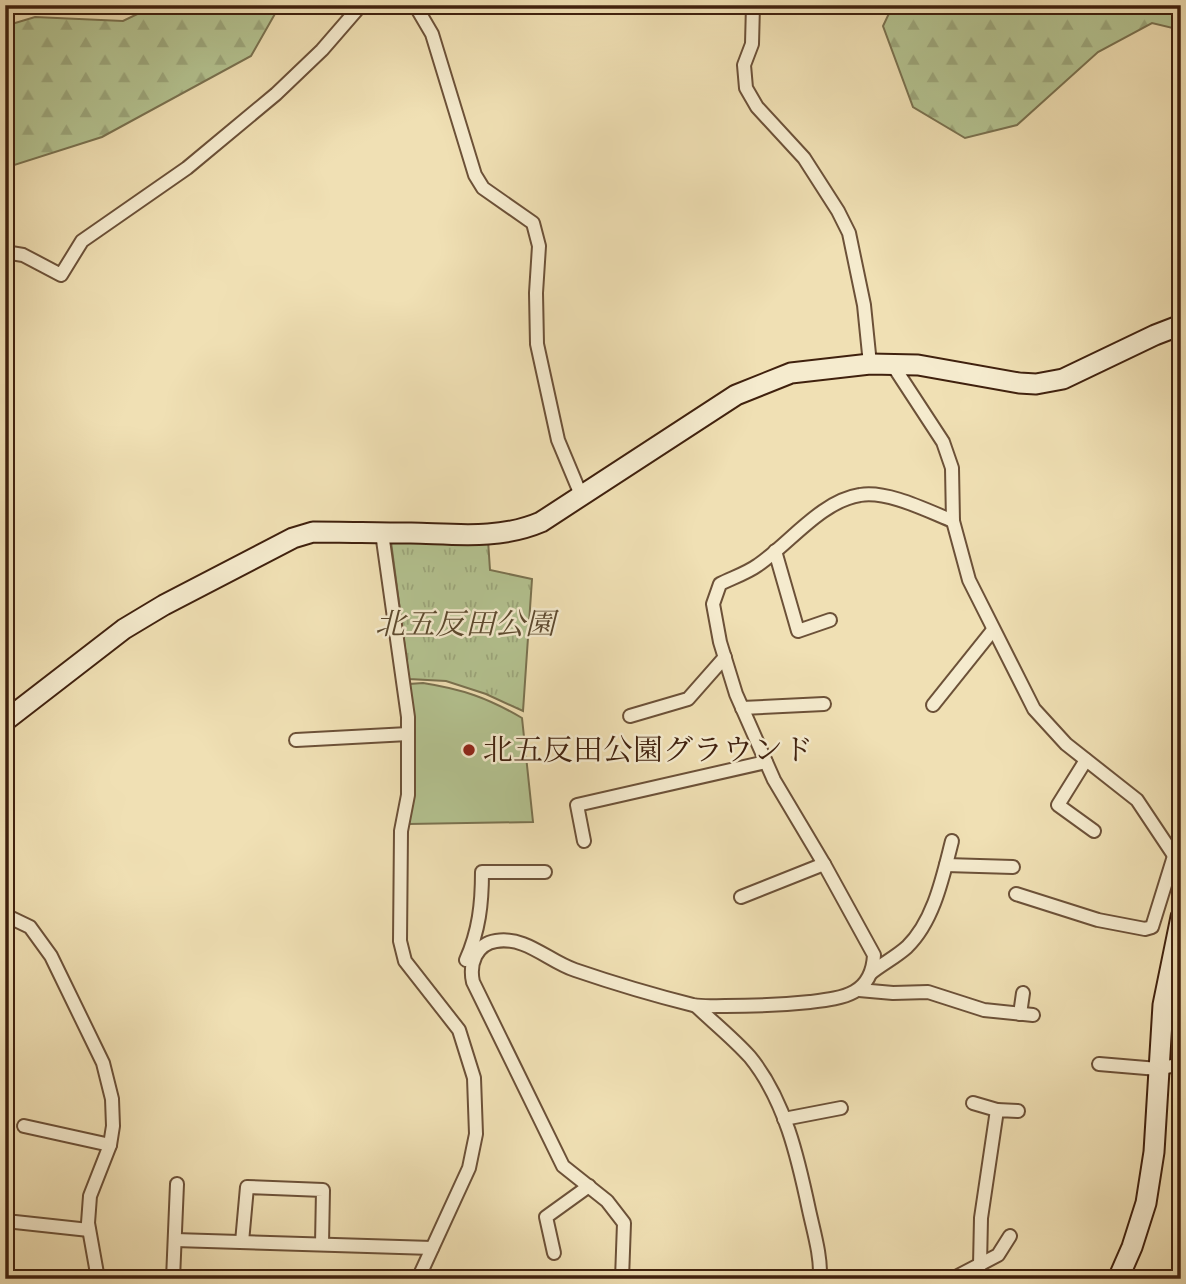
<svg xmlns="http://www.w3.org/2000/svg" width="1186" height="1284" font-family="'IM FELL Double Pica','Noto Serif JP',serif">
<style>
.forest{fill:url(#forest-firs);stroke:#7a7250;stroke-width:2}
.park{fill:url(#park-tufts);stroke:#7a7250;stroke-width:2}
.pitch{fill:#b4c391;stroke:#7a7250;stroke-width:2}
.lines{fill:none;stroke-linecap:round;stroke-linejoin:round}
.street-casing{stroke:#6c5138;stroke-width:16}
.secondary-casing{stroke:#40210e;stroke-width:23}
.street{stroke:#f5ebce;stroke-width:12}
.secondary{stroke:#f5ebce;stroke-width:19}
.poi-dot{fill:#8f2418;stroke:#f5ebce;stroke-width:2.5}
.labels{text-anchor:middle;stroke-width:5;stroke-linejoin:round;paint-order:stroke}
.park-label{font-size:30px;font-style:italic;fill:#5d4a2f;stroke:#f5ebce}
.poi-label{font-size:30px;fill:#40210e;stroke:#f5ebce;text-anchor:start}
</style>
<defs>
<pattern id="forest-firs" width="22" height="20" patternUnits="userSpaceOnUse" patternTransform="scale(1.75)"><rect width="22" height="20" fill="#b4c391"/><path d="M5 1l3.5 6h-7zM16 11l3.5 6h-7z" fill="#9ca77c"/></pattern>
<pattern id="park-tufts" width="24" height="20" patternUnits="userSpaceOnUse" patternTransform="scale(1.75)"><rect width="24" height="20" fill="#b4c391"/><path d="M3 7l-1-3M5 7V3M7 7l1-3M15 17l-1-3M17 17v-4M19 17l1-3" fill="none" stroke="#9ca77c"/></pattern>
</defs>
<rect width="100%" height="100%" fill="#f0e0b4"/>
<filter id="stains"><feTurbulence type="fractalNoise" baseFrequency=".00286" numOctaves="4"/><feColorMatrix values="0 0 0 0 .2 0 0 0 0 .09 0 0 0 0 .02 0 0 0 .5 -.17"/></filter>
<radialGradient id="worn" r=".72"><stop offset=".6" stop-color="#630" stop-opacity="0"/><stop offset="1" stop-color="#630" stop-opacity=".3"/></radialGradient>
<g class="forest">
<path d="M 156,5 L 280,5 L 251,56 L 102,137 L 5,168 L 5,26 L 35,17 L 123,21 Z"/>
<path d="M 893,5 L 1181,5 L 1181,30 L 1152,23 L 1098,52 L 1017,125 L 965,138 L 913,107 L 883,26 Z"/>
</g>
<path class="park" d="M 488,540 L 490,570 L 532,579 L 523,711 L 486,694 L 446,681 L 409,679 L 391,542 Z"/>
<path class="pitch" d="M 423,683 C 462,689 488,698 522,718 L 533,822 L 409,824 L 414,783 L 409,684 Z"/>
<g class="lines">
<defs>
<g id="street">
<path d="M 415,5 L 432,34 L 475,175 L 483,188 L 533,223 L 539,246 L 536,293 L 537,344 L 558,440 L 581,495"/>
<path d="M 753,5 L 752,44 L 744,65 L 746,88 L 757,107 L 804,158 L 838,211 L 849,233 L 864,305 L 870,364"/>
<path d="M 5,252 L 23,255 L 61,275 L 82,241 L 187,168 L 276,94 L 322,50 L 361,5"/>
<path d="M 892,364 L 943,442 L 952,468 L 953,521 L 969,580 L 1034,709 L 1066,744 L 1137,800 L 1181,866"/>
<path d="M 382,533 L 408,717 L 408,795 L 401,831 L 400,941 L 405,961 L 459,1030 L 474,1078 L 476,1134 L 469,1168 L 418,1279"/>
<path d="M 775,551 L 798,631 L 830,620"/>
<path d="M 933,705 L 993,630"/>
<path d="M 742,708 L 824,704"/>
<path d="M 630,716 L 688,699 L 725,657"/>
<path d="M 296,740 L 408,734"/>
<path d="M 1086,760 L 1058,805 L 1094,831"/>
<path d="M 584,841 L 577,805 L 766,762"/>
<path d="M 946,865 L 1013,867"/>
<path d="M 1016,894 L 1098,920 L 1145,929 L 1152,927 L 1174,856 L 1181,845"/>
<path d="M 741,897 L 824,864"/>
<path d="M 5,915 L 30,927 L 51,956 L 103,1063 L 112,1099 L 113,1126 L 110,1145 L 90,1196 L 88,1223 L 98,1279"/>
<path d="M 466,960 C 479,931 482,904 482,872 L 545,872"/>
<path d="M 871,973 C 882,964 896,957 907,947 C 934,921 943,876 952,841"/>
<path d="M 859,990 L 893,993 L 928,992 L 984,1010 L 1033,1015"/>
<path d="M 696,1006 C 713,1022 734,1039 750,1057 C 785,1100 798,1158 809,1210 C 814,1233 821,1255 820,1279"/>
<path d="M 1020,1014 L 1023,993"/>
<path d="M 1099,1064 L 1158,1069 L 1176,1065 L 1181,1073"/>
<path d="M 973,1103 L 997,1110"/>
<path d="M 784,1119 L 841,1108"/>
<path d="M 24,1126 L 110,1145"/>
<path d="M 15,1222 L 89,1230"/>
<path d="M 175,1240 L 432,1248"/>
<path d="M 242,1242 L 247,1187 L 323,1190 L 322,1244"/>
<path d="M 554,1253 L 546,1217 L 589,1186"/>
<path d="M 980,1265 L 981,1218 L 997,1110 L 1018,1111"/>
<path d="M 173,1279 L 177,1184"/>
<path d="M 622,1279 L 624,1223 L 607,1201 L 563,1166 L 473,982 C 469,964 476,944 496,941 C 526,936 548,961 575,970 C 613,983 653,995 693,1005 C 703,1007 714,1006 725,1006 C 753,1006 781,1005 810,1002 C 843,998 872,995 874,955 L 824,864 L 774,780 L 736,694 L 720,642 L 713,604 L 720,584 C 732,578 747,573 758,565 C 789,544 821,501 860,495 C 887,490 928,511 953,521"/>
<path d="M 952,1279 L 998,1255 L 1010,1236"/>
<path d="M 1097,1279 L 1108,1279"/>
</g>
<g id="secondary">
<path d="M 5,721 L 124,629 L 164,605 L 293,538 L 313,532 C 345,532 378,533 411,533 C 455,534 499,540 541,522 L 736,395 L 791,373 L 870,364 L 918,365 L 1019,383 L 1036,384 L 1063,379 L 1155,335 L 1181,325"/>
<path d="M 1118,1279 L 1132,1247 L 1146,1203 L 1154,1152 L 1163,1005 L 1181,917"/>
</g>
</defs>
<use href="#street" class="street-casing"/>
<use href="#secondary" class="secondary-casing"/>
<use href="#street" class="street"/>
<use href="#secondary" class="secondary"/>
</g>
<circle class="poi-dot" cx="469" cy="750" r="7"/>
<g class="labels">
<g class="park-label">
<text x="465" y="634">北五反田公園</text>
</g>
<g class="poi-label">
<text x="483" y="760">北五反田公園グラウンド</text>
</g>
</g>
<rect width="1186" height="1284" fill="none" stroke="#f0e0b4" stroke-width="28"/>
<rect x="7" y="7" width="1172" height="1270" fill="none" stroke="#40210e" stroke-width="3.5"/>
<rect x="14" y="14" width="1158" height="1256" fill="none" stroke="#40210e" stroke-width="2"/>
<rect width="100%" height="100%" filter="url(#stains)"/>
<rect width="100%" height="100%" fill="url(#worn)"/>
</svg>
